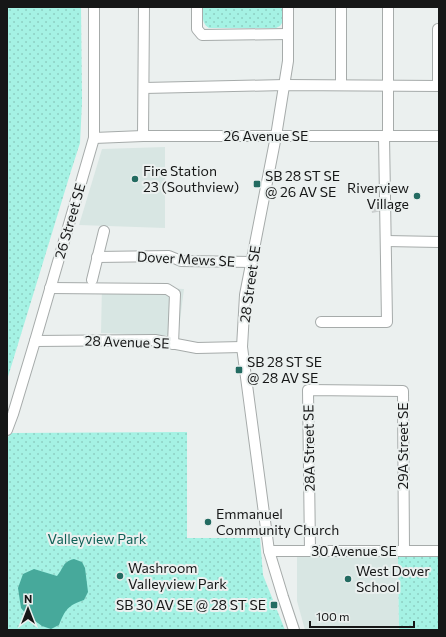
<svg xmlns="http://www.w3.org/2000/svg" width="446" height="637" font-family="Commissioner,sans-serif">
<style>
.built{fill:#d8e6e3}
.park{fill:url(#park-dots)}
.water{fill:#47a99b}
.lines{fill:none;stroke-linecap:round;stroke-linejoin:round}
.minor-tunnel{stroke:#cbcfcf;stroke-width:10;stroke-dasharray:10 5;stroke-linecap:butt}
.minor-casing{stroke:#a6abaa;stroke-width:12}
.minor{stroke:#fff;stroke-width:10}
.poi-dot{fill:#236b61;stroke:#ebf0ef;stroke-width:1.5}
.labels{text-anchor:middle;stroke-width:4;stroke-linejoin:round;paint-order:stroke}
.street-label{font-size:14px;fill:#161717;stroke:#ebf0ef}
.poi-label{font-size:14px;fill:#161717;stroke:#ebf0ef;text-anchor:start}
.park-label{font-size:14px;fill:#106157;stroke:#ebf0ef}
</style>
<defs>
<pattern id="park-dots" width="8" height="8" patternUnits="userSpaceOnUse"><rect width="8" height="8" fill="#a5f2e4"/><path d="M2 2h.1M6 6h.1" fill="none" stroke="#8dcfc3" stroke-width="1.8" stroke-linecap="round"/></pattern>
</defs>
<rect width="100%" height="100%" fill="#ebf0ef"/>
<g class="built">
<path d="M 165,147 L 165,228 L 79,225 L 102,149 Z"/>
<path d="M 102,285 L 184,289 L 178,336 L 101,333 Z"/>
<path d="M 297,557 L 398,557 L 399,630 L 305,630 L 297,601 Z"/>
</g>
<g class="park">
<path d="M 7,7 L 81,7 L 82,102 L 80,143 L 71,171 L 7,380 Z"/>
<path d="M 203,7 L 282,7 L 282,23 L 280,26 L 276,28 L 209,28 C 201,23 203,15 203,7 Z"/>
<path d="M 187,432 L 187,538 L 260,538 L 263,575 L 285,630 L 7,630 L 7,440 L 10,433 Z"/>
<path d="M 439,556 L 439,630 L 399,630 L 398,557 Z"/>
</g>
<path class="water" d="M 74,559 L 82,562 L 85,568 L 88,592 L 84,600 C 68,605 65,610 59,625 L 51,629 L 42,626 L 27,615 L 21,608 L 18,588 L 23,574 L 34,569 L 57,576 C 64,568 62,562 74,559 Z"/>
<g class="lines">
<path class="minor-tunnel" d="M 376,207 L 377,212"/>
<defs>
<g id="minor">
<path d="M 197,7 L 197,29 L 202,35 L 288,34"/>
<path d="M 288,7 L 288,61 L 276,136 L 245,295 L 242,347 L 269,551 L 283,597 L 294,630"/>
<path d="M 341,7 L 341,85"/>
<path d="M 438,86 L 438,29 L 439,29"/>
<path d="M 144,88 L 285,85 L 439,86"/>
<path d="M 143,136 L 144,7"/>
<path d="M 388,136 L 388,7"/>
<path d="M 94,138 L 143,136 L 439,136"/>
<path d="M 386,241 L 439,242"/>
<path d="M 97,257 L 169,256 L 181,261 L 252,262"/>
<path d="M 92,280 L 104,231"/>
<path d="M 50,288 L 167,289 L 175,294 L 173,344"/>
<path d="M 321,322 L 387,322 L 384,136"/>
<path d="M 35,341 L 155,340 L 197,348 L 242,347"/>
<path d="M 7,430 L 13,414 L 35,341 L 94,138 L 94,7"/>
<path d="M 269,551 L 439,551"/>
<path d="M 310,551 L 308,390 L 403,391 L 404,551"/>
</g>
</defs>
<use href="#minor" class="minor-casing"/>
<use href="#minor" class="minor"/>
</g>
<g class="poi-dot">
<circle cx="135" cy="179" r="4"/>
<rect x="253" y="180" width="8" height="8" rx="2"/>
<circle cx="417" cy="196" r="4"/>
<rect x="235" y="366" width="8" height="8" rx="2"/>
<circle cx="208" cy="522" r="4"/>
<circle cx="120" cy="576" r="4"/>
<circle cx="348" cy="579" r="4"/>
<rect x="270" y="601" width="8" height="8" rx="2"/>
</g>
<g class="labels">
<g class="street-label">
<text x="266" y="141">26 Avenue SE</text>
<text transform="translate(70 221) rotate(-74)" y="5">26 Street SE</text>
<text transform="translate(186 259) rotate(3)" y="5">Dover Mews SE</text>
<text transform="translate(250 284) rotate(-82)" y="5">28 Street SE</text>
<text transform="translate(127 342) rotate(2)" y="5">28 Avenue SE</text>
<text transform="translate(403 446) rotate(-90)" y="5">29A Street SE</text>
<text transform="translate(309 448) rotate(-91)" y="5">28A Street SE</text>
<text x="354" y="556">30 Avenue SE</text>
</g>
<g class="poi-label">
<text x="143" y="176">Fire Station<tspan x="143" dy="16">23 (Southview)</tspan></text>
<text x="265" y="181">SB 28 ST SE<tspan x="265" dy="16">@ 26 AV SE</tspan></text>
<text x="409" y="193" text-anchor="end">Riverview<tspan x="409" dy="16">Village</tspan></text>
<text x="247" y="367">SB 28 ST SE<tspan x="247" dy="16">@ 28 AV SE</tspan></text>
<text x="216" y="519">Emmanuel<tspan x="216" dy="16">Community Church</tspan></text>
<text x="128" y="573">Washroom<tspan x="128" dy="16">Valleyview Park</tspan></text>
<text x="356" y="576">West Dover<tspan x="356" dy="16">School</tspan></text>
<text x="266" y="610" text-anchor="end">SB 30 AV SE @ 28 ST SE</text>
</g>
<g class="park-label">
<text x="97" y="544">Valleyview Park</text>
</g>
</g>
<rect width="446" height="637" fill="none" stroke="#161717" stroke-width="16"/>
<g transform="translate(28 609)" stroke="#ebf0ef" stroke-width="3" paint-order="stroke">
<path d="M0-3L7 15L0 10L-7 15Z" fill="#161717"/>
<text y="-6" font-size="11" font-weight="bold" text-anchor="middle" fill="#161717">N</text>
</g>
<path d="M310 621v6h104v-6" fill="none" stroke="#161717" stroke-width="2"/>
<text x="316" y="621" font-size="12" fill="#161717" stroke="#ebf0ef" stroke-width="3" paint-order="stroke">100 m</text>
</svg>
